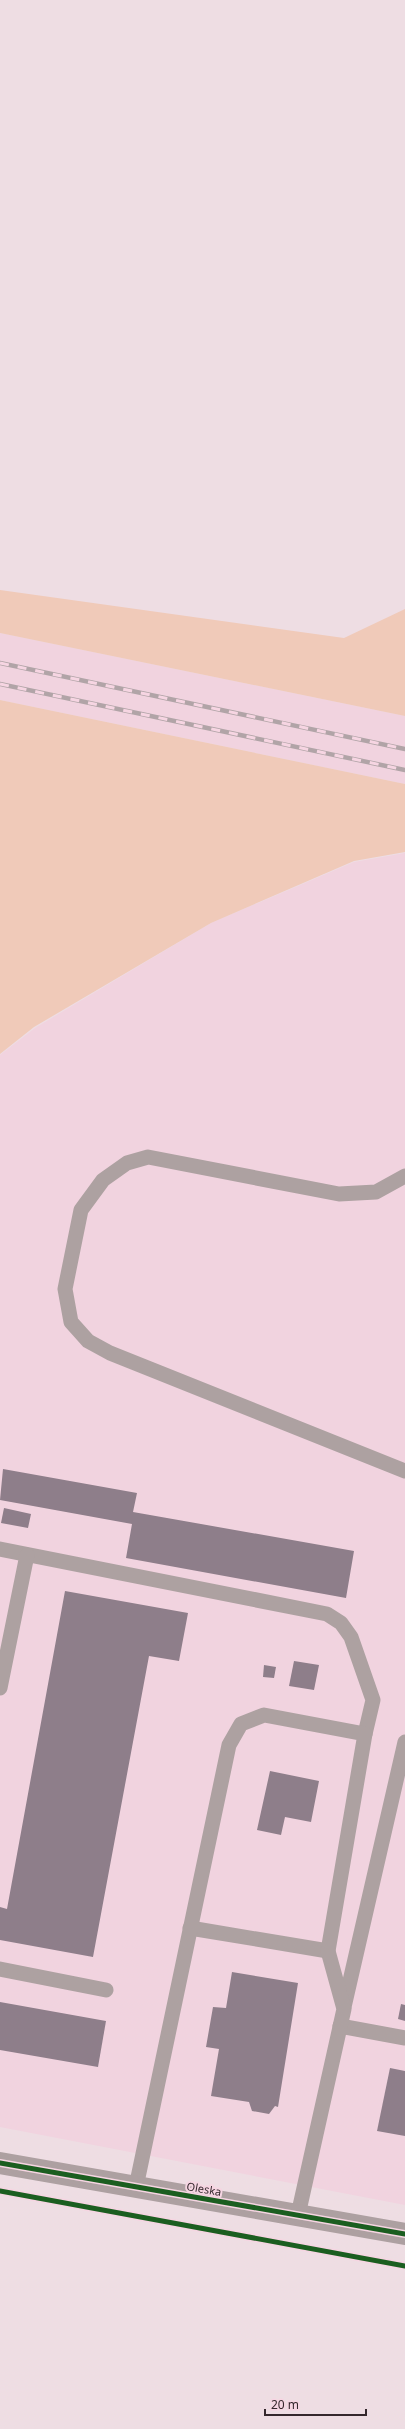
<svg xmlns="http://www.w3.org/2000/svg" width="405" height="2429" font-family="'Noto Sans',sans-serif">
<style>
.built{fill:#f1d3df}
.green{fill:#f0cab9}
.building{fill:#8e7e8a}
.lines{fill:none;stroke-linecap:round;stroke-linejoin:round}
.lane{stroke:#ada1a1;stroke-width:15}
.secondary{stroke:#ada0a1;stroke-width:22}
.rail-casing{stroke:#b1a4a7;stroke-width:4.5}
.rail{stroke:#f6d5e2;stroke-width:3;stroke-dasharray:9;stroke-linecap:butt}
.cycleway-casing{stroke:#f6d5e2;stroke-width:8}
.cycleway{stroke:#1b5e20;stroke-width:5}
.labels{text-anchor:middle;stroke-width:4;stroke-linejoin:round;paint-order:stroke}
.street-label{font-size:11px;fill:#34272c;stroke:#f6d5e2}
</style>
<rect width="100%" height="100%" fill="#eedde3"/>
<g class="built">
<path d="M 0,633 L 405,716 L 405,784 L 0,700 Z"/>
<path d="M 405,853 L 405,2205 L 0,2127 L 0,1055 L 35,1028 L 211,923 L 354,862 Z"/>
</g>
<g class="green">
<path d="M 0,590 L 344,638 L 405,609 L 405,716 L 0,633 Z"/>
<path d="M 0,700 L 405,784 L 405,852 L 354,861 L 211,923 L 34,1027 L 0,1054 Z"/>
</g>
<g class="building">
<path d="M 3,1469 L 137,1493 L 133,1512 L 354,1551 L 346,1598 L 126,1558 L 132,1524 L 0,1500 Z"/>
<path d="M 4,1508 L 31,1514 L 28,1528 L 1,1523 Z"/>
<path d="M 65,1591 L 188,1613 L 179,1661 L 149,1656 L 93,1957 L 0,1940 L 0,1907 L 7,1909 Z"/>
<path d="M 294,1661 L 319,1665 L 314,1690 L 289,1686 Z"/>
<path d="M 264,1665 L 276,1667 L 274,1678 L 263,1677 Z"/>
<path d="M 270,1771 L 319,1781 L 311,1822 L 285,1817 L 281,1835 L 257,1830 Z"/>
<path d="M 232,1972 L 298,1983 L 278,2107 L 275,2106 L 269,2114 L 252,2111 L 249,2102 L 211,2096 L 219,2049 L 206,2047 L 213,2007 L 226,2008 Z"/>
<path d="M 0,2002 L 106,2021 L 98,2067 L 0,2050 Z"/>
<path d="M 401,2004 L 405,2005 L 405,2021 L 398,2019 Z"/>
<path d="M 390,2068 L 405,2071 L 405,2136 L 377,2131 Z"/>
</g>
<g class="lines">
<g class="lane">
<path d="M 405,1176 L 376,1192 L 339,1194 L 148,1157 L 127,1163 L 103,1180 L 81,1210 L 65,1289 L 71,1322 L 88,1341 L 110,1353 L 405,1471"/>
<path d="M 0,1549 L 327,1614 L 341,1623 L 351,1637 L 373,1700 L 365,1734"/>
<path d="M 0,1688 L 27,1555"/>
<path d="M 190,1928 L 328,1951"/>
<path d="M 0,1969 L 106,1990"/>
<path d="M 344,2007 L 405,1742"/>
<path d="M 340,2026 L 405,2038"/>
<path d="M 136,2187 L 229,1745 L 241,1724 L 264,1715 L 365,1734 L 328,1951 L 344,2009 L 298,2215"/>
</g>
<path class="secondary" d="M 0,2163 L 405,2234"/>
<defs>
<g id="rail">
<path d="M 0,663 L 405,749"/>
<path d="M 0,684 L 405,770"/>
</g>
</defs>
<use href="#rail" class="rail-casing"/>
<use href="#rail" class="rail"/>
<defs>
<g id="cycleway">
<path d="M 0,2163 L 405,2234"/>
<path d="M 0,2191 L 405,2266"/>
</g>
</defs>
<use href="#cycleway" class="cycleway-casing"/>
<use href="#cycleway" class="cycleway"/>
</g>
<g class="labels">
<g class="street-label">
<text transform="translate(204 2189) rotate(10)" y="4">Oleska</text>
</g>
</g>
<path d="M265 2409v6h101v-6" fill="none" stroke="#34272c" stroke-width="2"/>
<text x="271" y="2409" font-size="12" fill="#34272c" stroke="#f6d5e2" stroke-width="3" paint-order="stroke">20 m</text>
</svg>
